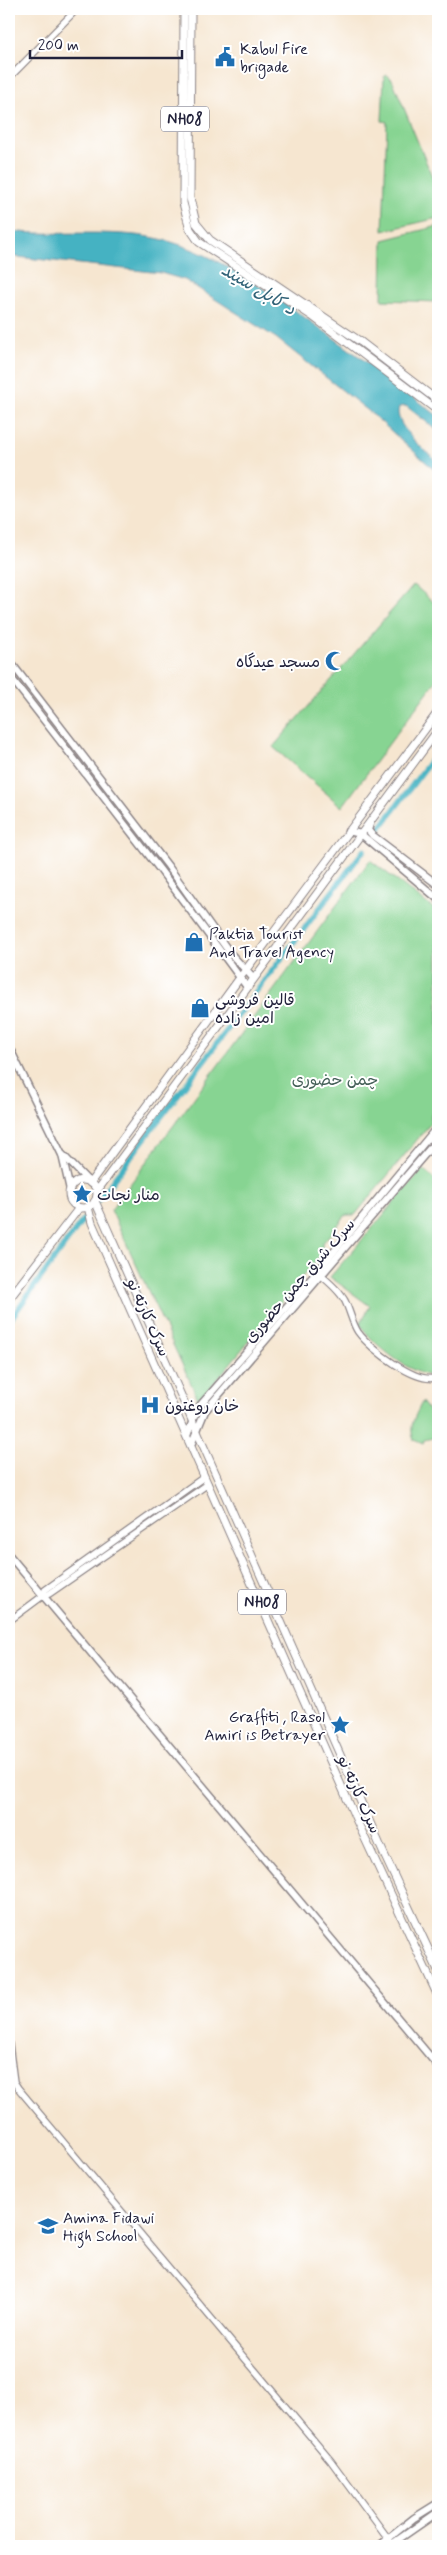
<svg xmlns="http://www.w3.org/2000/svg" width="447" height="2555" font-family="Mynerve,'Playpen Sans Arabic',sans-serif">
<style>
.green{fill:#87d492;stroke:#547b66}
.water{fill:#45b2c2;stroke:#346a7e}
.lines{fill:none;stroke-linecap:round;stroke-linejoin:round}
.canal{stroke:#45b2c2;stroke-width:5.5}
.tertiary-casing{stroke:#8c8486;stroke-width:8}
.secondary-casing{stroke:#8c8486;stroke-width:9}
.trunk-casing{stroke:#8c8486;stroke-width:9}
.tertiary{stroke:#fff;stroke-width:5.5}
.secondary{stroke:#fff;stroke-width:6}
.trunk{stroke:#fff;stroke-width:7}
.labels{text-anchor:middle;stroke-width:4;stroke-linejoin:round;paint-order:stroke}
.shield{fill:#fff;stroke:#646476;stroke-width:1}
.shield-label{font-size:15px;font-weight:bold;fill:#22223b}
.poi-label{font-size:16px;fill:#22223b;stroke:#fff;text-anchor:start}
.park-label{font-size:16px;fill:#456059;stroke:#fff}
.street-label{font-size:16px;fill:#22223b;stroke:#fff}
.water-label{font-size:18px;font-style:italic;fill:#326378;stroke:#fff}
</style>
<rect width="100%" height="100%" fill="#fff"/>
<filter id="ink" filterUnits="userSpaceOnUse"><feTurbulence type="fractalNoise" baseFrequency=".02" numOctaves="2"/><feDisplacementMap in="SourceGraphic" scale="10" xChannelSelector="R" yChannelSelector="G"/><feConvolveMatrix kernelMatrix="1 2 1 2 8 2 1 2 1" color-interpolation-filters="sRGB"/></filter>
<filter id="wash" filterUnits="userSpaceOnUse"><feTurbulence type="fractalNoise" baseFrequency=".0096" numOctaves="4" result="noise"/><feDisplacementMap in="SourceGraphic" scale="20" xChannelSelector="R" yChannelSelector="G"/><feGaussianBlur stdDeviation="1.12" result="paint"/><feColorMatrix in="noise" values="0 0 0 0 0 0 0 0 0 0 0 0 0 0 0 0 0 1.4 0 .05"/><feComposite in="paint" operator="in"/></filter>
<g filter="url(#wash)">
<rect width="100%" height="100%" fill="#f6e6d0"/>
<g class="green">
<path d="M 387,75 L 392,79 L 438,191 L 438,218 L 383,231 L 387,122 L 382,121 L 384,77 Z"/>
<path d="M 438,226 L 438,302 L 382,300 L 383,240 Z"/>
<path d="M 414,585 L 438,606 L 438,678 L 342,807 L 273,747 Z"/>
<path d="M 370,860 L 438,912 L 438,1105 L 431,1114 L 431,1123 L 355,1215 L 346,1215 L 322,1244 L 323,1252 L 199,1401 L 111,1210 Z"/>
<path d="M 423,1169 L 438,1183 L 438,1373 C 434,1374 431,1376 427,1375 C 407,1371 370,1342 360,1324 L 370,1306 L 330,1277 Z"/>
<path d="M 422,1402 L 438,1423 L 438,1437 L 424,1440 L 423,1444 L 414,1440 C 408,1426 416,1415 422,1402 Z"/>
</g>
<path class="water" d="M 9,231 C 59,237 110,228 160,239 C 209,250 260,286 300,314 C 347,347 393,381 438,416 L 438,431 L 406,406 L 399,407 C 392,424 426,452 438,462 L 438,473 L 371,413 L 276,338 L 185,280 L 161,273 L 9,256 Z"/>
<g class="lines">
<g class="canal">
<path d="M 377,832 L 438,751"/>
<path d="M 98,1200 L 364,850"/>
<path d="M 9,1321 L 83,1220"/>
</g>
</g>
</g>
<g filter="url(#ink)">
<g class="lines">
<defs>
<g id="tertiary">
<path d="M 9,78 L 77,9"/>
<path d="M 318,1273 C 328,1281 339,1290 345,1301 C 350,1311 352,1323 358,1332 C 370,1349 418,1386 438,1377"/>
<path d="M 44,1595 L 45,1590 L 204,1477"/>
<path d="M 9,1621 L 44,1595 L 49,1594 L 208,1484"/>
<path d="M 9,2044 L 14,2082 L 18,2088 L 331,2461 L 390,2541"/>
</g>
<g id="secondary">
<path d="M 9,660 L 168,866 L 230,953 L 253,978"/>
<path d="M 9,675 L 161,871 L 247,987"/>
<path d="M 370,824 L 368,830 L 372,835 L 438,885"/>
<path d="M 348,831 L 361,834 L 438,899"/>
<path d="M 9,1047 L 62,1155 L 70,1190"/>
<path d="M 63,1155 L 88,1181"/>
<path d="M 187,1436 L 197,1409 L 317,1272 L 438,1126"/>
<path d="M 191,1445 L 205,1411 L 438,1139"/>
<path d="M 9,1555 L 438,2066"/>
<path d="M 379,2546 L 414,2518 L 438,2503"/>
<path d="M 389,2546 L 438,2512"/>
</g>
<g id="trunk">
<path d="M 184,9 L 183,203 L 190,229 L 199,242 L 312,316 L 438,411"/>
<path d="M 191,9 L 190,198 L 196,223 L 210,240 L 361,342 L 438,401"/>
<circle cx="83" cy="1194" r="14"/>
<path d="M 90,1183 L 239,979 L 438,712"/>
<path d="M 97,1191 L 438,730"/>
<path d="M 95,1201 L 383,1852 L 438,1970"/>
<path d="M 88,1207 L 92,1223 L 356,1819 L 438,1996"/>
<path d="M 9,1299 L 79,1208"/>
</g>
</defs>
<use href="#tertiary" class="tertiary-casing"/>
<use href="#secondary" class="secondary-casing"/>
<use href="#trunk" class="trunk-casing"/>
<use href="#tertiary" class="tertiary"/>
<use href="#secondary" class="secondary"/>
<use href="#trunk" class="trunk"/>
</g>
</g>
<defs>
<symbol id="civic-bare" viewBox="-9 -9 18 18"><path d="M-.6-6.5H3V-4.5H.6V-3L4-1V1h2V6H-6V1h2V-1L-.6-3ZM-1.2 2.5V6h2.4V2.5Z" fill="#1f6fb2" stroke="#fff" stroke-width="2.5" paint-order="stroke"/></symbol>
<symbol id="mosque-bare" viewBox="-9 -9 18 18"><path d="M3.5-4.9A6 6 0 1 0 3.5 4.9A5 5 0 1 1 3.5-4.9Z" fill="#1f6fb2" stroke="#fff" stroke-width="2.5" paint-order="stroke"/></symbol>
<symbol id="shop-bare" viewBox="-9 -9 18 18"><path d="M-5-2.5h2.3a2.7 3.5 0 0 1 5.4 0H5L5.5 6h-11ZM-1.5-2.5h3a1.5 2.3 0 0 0-3 0Z" fill="#1f6fb2" stroke="#fff" stroke-width="2.5" paint-order="stroke"/></symbol>
<symbol id="sight-bare" viewBox="-9 -9 18 18"><path d="M0-6L1.8-2.2L6-1.7L2.9 1.2L3.7 5.4L0 3.3L-3.7 5.4L-2.9 1.2L-6-1.7L-1.8-2.2Z" fill="#1f6fb2" stroke="#fff" stroke-width="2.5" paint-order="stroke"/></symbol>
<symbol id="hospital-bare" viewBox="-9 -9 18 18"><path d="M-5-5h3v3.5h4V-5h3V5h-3V1.5h-4V5h-3Z" fill="#1f6fb2" stroke="#fff" stroke-width="2.5" paint-order="stroke"/></symbol>
<symbol id="school-bare" viewBox="-9 -9 18 18"><path d="M0-5L7-2L0 1L-7-2ZM-4 1L0 2.5L4 1V4Q0 6-4 4Z" fill="#1f6fb2" stroke="#fff" stroke-width="2.5" paint-order="stroke"/></symbol>
</defs>
<g fill-rule="evenodd">
<use href="#civic-bare" x="211" y="43" width="28" height="28"/>
<use href="#mosque-bare" x="321" y="647" width="28" height="28"/>
<use href="#shop-bare" x="180" y="928" width="28" height="28"/>
<use href="#shop-bare" x="186" y="994" width="28" height="28"/>
<use href="#sight-bare" x="68" y="1180" width="28" height="28"/>
<use href="#hospital-bare" x="136" y="1391" width="28" height="28"/>
<use href="#sight-bare" x="326" y="1711" width="28" height="28"/>
<use href="#school-bare" x="34" y="2212" width="28" height="28"/>
</g>
<g class="labels">
<g class="shield">
<rect x="161" y="106.5" width="48" height="25" rx="4"/>
<rect x="238" y="1589.5" width="48" height="25" rx="4"/>
</g>
<g class="shield-label">
<text x="185" y="124">NH08</text>
<text x="262" y="1607">NH08</text>
</g>
<g class="poi-label">
<text x="240" y="54">Kabul Fire<tspan x="240" dy="18">brigade</tspan></text>
<text x="320" y="667" text-anchor="end">مسجد عیدگاه</text>
<text x="209" y="939">Paktia Tourist<tspan x="209" dy="18">And Travel Agency</tspan></text>
<text x="215" y="1005">قالین فروشی<tspan x="215" dy="18">امین زاده</tspan></text>
<text x="97" y="1200">منار نجات</text>
<text x="165" y="1411">خان روغتون</text>
<text x="325" y="1722" text-anchor="end">Graffiti , Rasol<tspan x="325" dy="18">Amiri is Betrayer</tspan></text>
<text x="63" y="2223">Amina Fidawi<tspan x="63" dy="18">High School</tspan></text>
</g>
<g class="park-label">
<text x="335" y="1085">چمن حضوری</text>
</g>
<g class="street-label">
<text transform="translate(299 1280) rotate(-49)" y="6">سرک شرق چمن حضوری</text>
<text transform="translate(149 1317) rotate(66)" y="6">سرک کارته نو</text>
<text transform="translate(360 1794) rotate(66)" y="6">سرک کارته نو</text>
</g>
<g class="water-label">
<text transform="translate(259 289) rotate(31)" y="6">د کابل سيند</text>
</g>
</g>
<rect width="447" height="2555" fill="none" stroke="#fff" stroke-width="30"/>
<path d="M30 50v8h152v-8" fill="none" stroke="#22223b" stroke-width="2.5"/>
<text x="38" y="50" font-size="15" fill="#22223b" stroke="#ffffff" stroke-width="4" paint-order="stroke">200 m</text>
</svg>
